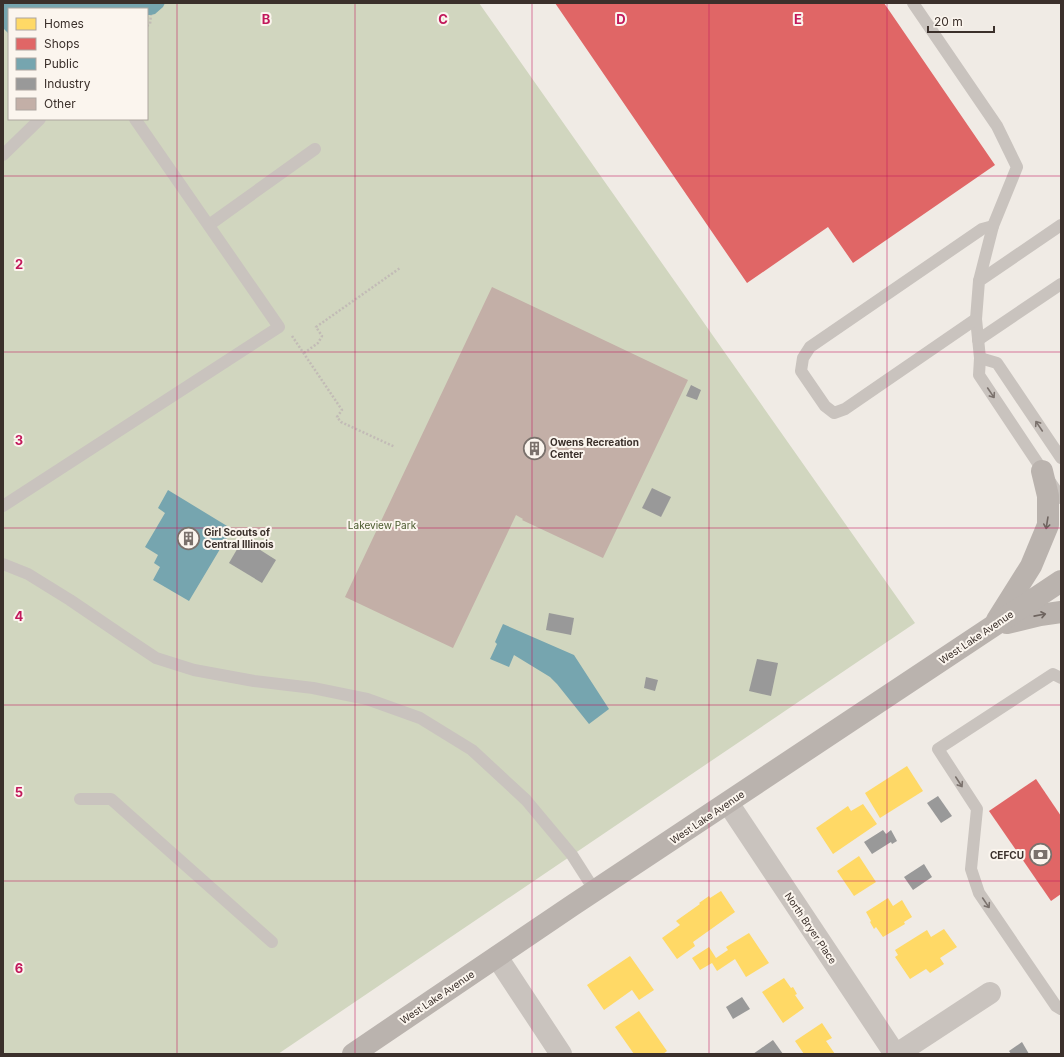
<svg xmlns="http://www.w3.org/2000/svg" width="1064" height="1057" font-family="Inter,sans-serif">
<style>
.park{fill:#d1d6bf;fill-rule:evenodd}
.homes{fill:#ffd966}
.shops{fill:#e06666}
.public{fill:#76a5af}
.industry{fill:#999}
.building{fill:#c3afa7}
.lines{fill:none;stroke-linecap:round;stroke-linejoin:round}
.path{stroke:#c2bbb6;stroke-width:2.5;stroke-dasharray:2 2;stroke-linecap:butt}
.service{stroke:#c9c3be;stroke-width:12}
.minor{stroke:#c9c3be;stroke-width:22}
.secondary{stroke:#bab3ae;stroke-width:22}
.oneway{stroke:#7b726d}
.oneway2{stroke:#6e645f}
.grid{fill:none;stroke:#c2185b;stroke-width:1;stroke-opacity:0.55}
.labels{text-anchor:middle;stroke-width:4;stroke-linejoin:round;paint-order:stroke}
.poi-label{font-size:10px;font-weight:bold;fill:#3b302b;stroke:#fbf5ee;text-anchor:start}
.park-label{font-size:10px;fill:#4a5a2e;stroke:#fbf5ee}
.street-label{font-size:10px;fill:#3b302b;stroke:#fbf5ee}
.grid-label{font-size:13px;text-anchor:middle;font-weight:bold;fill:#c2185b;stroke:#fbf5ee;stroke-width:4;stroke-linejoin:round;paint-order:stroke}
</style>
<rect width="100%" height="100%" fill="#f0ebe5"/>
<path class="park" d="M 3,3 L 479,3 L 915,623 L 278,1054 L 3,1054 ZM 9,9 L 147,9 L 147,119 L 9,119 Z"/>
<g class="homes">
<path d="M 907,766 L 923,791 L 880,818 L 865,793 Z"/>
<path d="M 863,804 L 877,824 L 833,854 L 816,828 L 848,806 L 851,811 Z"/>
<path d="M 859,856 L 876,882 L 854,896 L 837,871 Z"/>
<path d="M 721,891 L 735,912 L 693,942 L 695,946 L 677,959 L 662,938 L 680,925 L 676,921 L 700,904 L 699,903 L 709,896 L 710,898 Z"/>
<path d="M 888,898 L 893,906 L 902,900 L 912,917 L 904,922 L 905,924 L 883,937 L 876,927 L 874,929 L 870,922 L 871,921 L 866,912 Z"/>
<path d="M 944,929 L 957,947 L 940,958 L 944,964 L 930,973 L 926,969 L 910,979 L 895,957 L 898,955 L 895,950 L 927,930 L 931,937 Z"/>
<path d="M 749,933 L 769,963 L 746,977 L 735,959 L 717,971 L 712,963 L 700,970 L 692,958 L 709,947 L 716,958 L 728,950 L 726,947 Z"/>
<path d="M 630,956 L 654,990 L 639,1000 L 632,990 L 604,1010 L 587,985 Z"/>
<path d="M 784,978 L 791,988 L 793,987 L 797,994 L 795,995 L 804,1008 L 783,1023 L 762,992 Z"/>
<path d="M 639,1011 L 667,1051 L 663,1054 L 634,1054 L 615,1027 Z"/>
<path d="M 822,1023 L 832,1038 L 826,1041 L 835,1054 L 804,1054 L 795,1041 Z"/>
</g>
<g class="shops">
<path d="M 555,3 L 884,3 L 995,165 L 853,263 L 828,227 L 747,283 Z"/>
<path d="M 1036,779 L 1061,816 L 1061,894 L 1051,901 L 989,811 Z"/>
</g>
<g class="public">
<path d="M 3,3 L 165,3 L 163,7 L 155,14 L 151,15 L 147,15 L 147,9 L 138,8 L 9,9 L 9,34 L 3,28 Z"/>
<path d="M 168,490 L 232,529 L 189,601 L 153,580 L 160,567 L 154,563 L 158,555 L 145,547 L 165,513 L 158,508 Z"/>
<path d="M 503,624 L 574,655 L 609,709 L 589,724 L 557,684 L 550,677 L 514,655 L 509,667 L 490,659 L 497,644 L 495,642 Z"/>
</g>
<g class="industry">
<path d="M 691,385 L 701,390 L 697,400 L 686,396 Z"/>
<path d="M 652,488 L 671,497 L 661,517 L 642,508 Z"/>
<path d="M 243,539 L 276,560 L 262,583 L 229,563 Z"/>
<path d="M 549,613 L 574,618 L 571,635 L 546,630 Z"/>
<path d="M 757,659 L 778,663 L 771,696 L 749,691 Z"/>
<path d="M 646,677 L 658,680 L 655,691 L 644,688 Z"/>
<path d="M 938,796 L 952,816 L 941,823 L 927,803 Z"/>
<path d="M 883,830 L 886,834 L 891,830 L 897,841 L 892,844 L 891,842 L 872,854 L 864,842 Z"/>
<path d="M 924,864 L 932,877 L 913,890 L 904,877 Z"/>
<path d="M 742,997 L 750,1009 L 733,1019 L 726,1007 Z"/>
<path d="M 773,1040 L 783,1054 L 753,1054 Z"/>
<path d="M 1022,1042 L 1029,1054 L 1011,1054 L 1009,1051 Z"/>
</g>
<path class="building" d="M 492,287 L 688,380 L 603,558 L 522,520 L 523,519 L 516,515 L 453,648 L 345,597 Z"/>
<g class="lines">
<g class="path">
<path d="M 147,26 L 150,24 L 151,15"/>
<path d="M 292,336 L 342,410 L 337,417 L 341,422 L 395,447"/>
<path d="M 304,353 L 318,343 L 322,336 L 316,327 L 400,268"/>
</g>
<g class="service">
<path d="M 913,3 L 997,126 L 1017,167 L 993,226 L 979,281"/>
<path d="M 3,155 L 40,119"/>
<path d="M 209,225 L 315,149"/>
<path d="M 1061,225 L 979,281 L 976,319 L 980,358 L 979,375 L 1061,498"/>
<path d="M 976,319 L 845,409 L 834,413 L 825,406 L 801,371 L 803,358 L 810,347 L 982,229 L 993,226"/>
<path d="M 978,340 L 1061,284"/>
<path d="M 980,358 L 997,363 L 1061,458"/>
<path d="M 3,506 L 279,327 L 135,119"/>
<path d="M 3,564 L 28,574 L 70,600 L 123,636 L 156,658 L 194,670 L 254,681 L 313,688 L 367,699 L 420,718 L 472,750 L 526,800 L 572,855 L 595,891"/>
<path d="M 1061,678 L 1053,674 L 938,749 L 977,809 L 971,869 L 979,893 L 1056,1006 L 1061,1009"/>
<path d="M 80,799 L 111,799 L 272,942"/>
</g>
<g class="minor">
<path d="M 728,803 L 895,1054"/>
<path d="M 497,957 L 561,1054"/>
<path d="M 897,1054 L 990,993"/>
</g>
<g class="secondary">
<path d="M 997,620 L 1031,566 L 1048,525 L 1048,496 L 1042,471"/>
<path d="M 1007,623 L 1040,615 L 1061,612"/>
<path d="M 353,1054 L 573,905 L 1061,581"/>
</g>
</g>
<defs><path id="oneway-shaft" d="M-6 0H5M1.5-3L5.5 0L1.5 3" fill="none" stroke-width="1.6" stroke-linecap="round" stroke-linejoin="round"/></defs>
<g class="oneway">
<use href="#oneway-shaft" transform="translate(991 393) rotate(56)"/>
<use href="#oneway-shaft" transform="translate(1039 426) rotate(-124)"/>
<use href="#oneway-shaft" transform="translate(959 782) rotate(57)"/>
<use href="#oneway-shaft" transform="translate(986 903) rotate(56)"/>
</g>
<g class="oneway2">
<use href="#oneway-shaft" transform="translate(1047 523) rotate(99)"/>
<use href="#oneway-shaft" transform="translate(1040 615) rotate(-11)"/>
</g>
<path class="grid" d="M 177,3 L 177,1054M 355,3 L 355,1054M 532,3 L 532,1054M 709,3 L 709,1054M 887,3 L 887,1054M 3,176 L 1061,176M 3,352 L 1061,352M 3,528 L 1061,528M 3,705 L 1061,705M 3,881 L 1061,881"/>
<defs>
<symbol id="building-ring" viewBox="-11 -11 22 22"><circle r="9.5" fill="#fbf5ee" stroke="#7a716c" stroke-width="1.5"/><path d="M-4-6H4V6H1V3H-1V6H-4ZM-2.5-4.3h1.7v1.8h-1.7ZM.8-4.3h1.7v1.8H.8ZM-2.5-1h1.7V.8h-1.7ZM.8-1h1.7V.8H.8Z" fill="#7a716c"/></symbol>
<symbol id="bank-ring" viewBox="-11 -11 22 22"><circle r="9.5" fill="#fbf5ee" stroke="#7a716c" stroke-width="1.5"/><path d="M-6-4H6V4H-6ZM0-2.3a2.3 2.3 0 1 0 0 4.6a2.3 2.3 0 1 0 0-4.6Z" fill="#7a716c"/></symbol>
</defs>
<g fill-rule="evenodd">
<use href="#building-ring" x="522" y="436" width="25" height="25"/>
<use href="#building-ring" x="176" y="526" width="25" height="25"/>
<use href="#bank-ring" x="1028" y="842" width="25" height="25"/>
</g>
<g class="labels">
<g class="poi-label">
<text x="550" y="446">Owens Recreation<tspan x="550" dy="12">Center</tspan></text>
<text x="204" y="536">Girl Scouts of<tspan x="204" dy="12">Central Illinois</tspan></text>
<text x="1024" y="859" text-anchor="end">CEFCU</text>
</g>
<g class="park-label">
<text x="382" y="529">Lakeview Park</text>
</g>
<g class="street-label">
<text transform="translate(976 637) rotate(-34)" y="4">West Lake Avenue</text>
<text transform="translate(707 817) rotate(-34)" y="4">West Lake Avenue</text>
<text transform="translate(811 928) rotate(56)" y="4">North Bryer Place</text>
<text transform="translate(437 997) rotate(-34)" y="4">West Lake Avenue</text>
</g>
</g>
<g class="grid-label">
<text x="266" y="24">B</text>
<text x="443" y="24">C</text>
<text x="621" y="24">D</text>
<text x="798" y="24">E</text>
<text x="19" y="269">2</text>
<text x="19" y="445">3</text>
<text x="19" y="621">4</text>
<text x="19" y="797">5</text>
<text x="19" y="973">6</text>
</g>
<rect width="1064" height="1057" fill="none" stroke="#3b302b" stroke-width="8"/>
<rect x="8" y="8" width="140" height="112" fill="#fbf5ee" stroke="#aea6a0"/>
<rect x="16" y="18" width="20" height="12" fill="#ffd966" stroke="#aea6a0"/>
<text x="44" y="28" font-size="12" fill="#3b302b">Homes</text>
<rect x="16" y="38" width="20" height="12" fill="#e06666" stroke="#aea6a0"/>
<text x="44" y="48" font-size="12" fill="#3b302b">Shops</text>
<rect x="16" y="58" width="20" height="12" fill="#76a5af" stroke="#aea6a0"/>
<text x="44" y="68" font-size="12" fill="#3b302b">Public</text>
<rect x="16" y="78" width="20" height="12" fill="#999999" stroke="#aea6a0"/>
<text x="44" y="88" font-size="12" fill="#3b302b">Industry</text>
<rect x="16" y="98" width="20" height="12" fill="#c3afa7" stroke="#aea6a0"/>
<text x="44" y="108" font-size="12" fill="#3b302b">Other</text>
<path d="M928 26v6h66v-6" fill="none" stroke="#3b302b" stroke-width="2"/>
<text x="934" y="26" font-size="12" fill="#3b302b" stroke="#fbf5ee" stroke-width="3" paint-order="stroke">20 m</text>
</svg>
